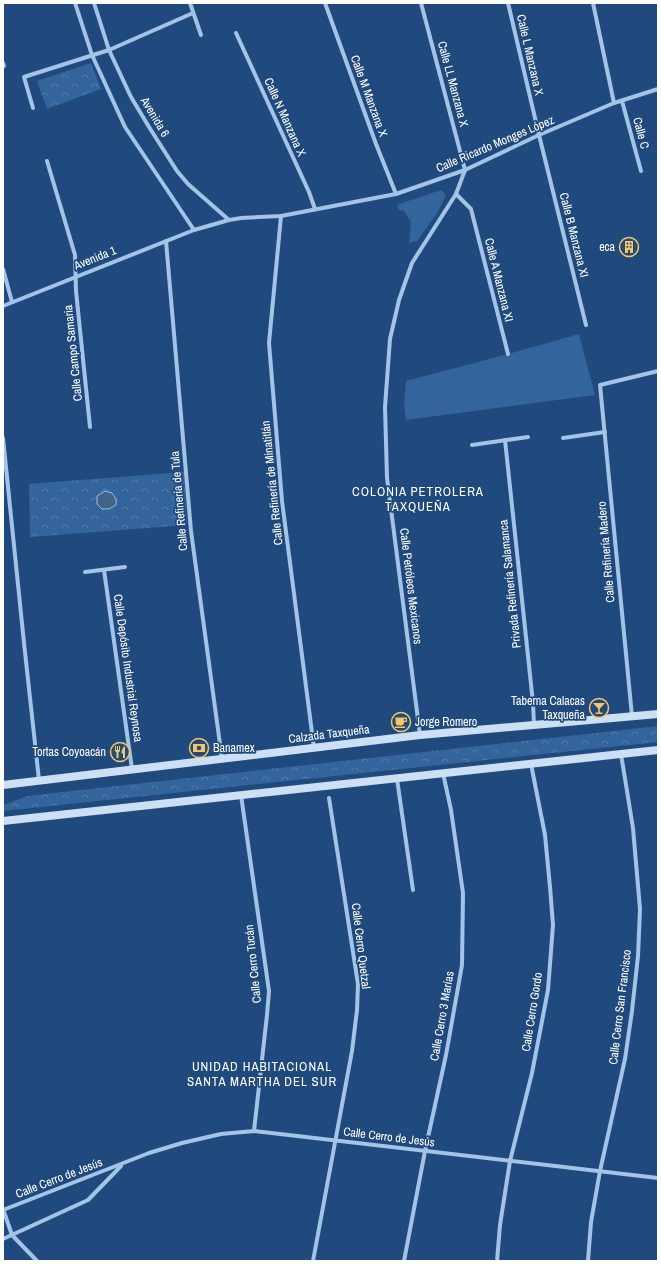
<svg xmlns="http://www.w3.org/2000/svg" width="661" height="1264" font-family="'Archivo Narrow',sans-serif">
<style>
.grass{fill:#33649b}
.park{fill:url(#park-crowns)}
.water{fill:#446388;stroke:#97bee8}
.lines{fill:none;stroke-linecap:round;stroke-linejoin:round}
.street{stroke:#a3c3e7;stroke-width:4}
.secondary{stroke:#cddff5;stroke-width:8}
.labels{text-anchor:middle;stroke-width:3.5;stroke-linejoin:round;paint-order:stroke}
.street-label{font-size:12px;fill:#fff;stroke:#204a7d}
.poi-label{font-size:12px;fill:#fff;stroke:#204a7d;text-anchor:end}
.neighbourhood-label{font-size:13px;letter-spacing:1px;fill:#fff;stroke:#204a7d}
</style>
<defs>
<pattern id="park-crowns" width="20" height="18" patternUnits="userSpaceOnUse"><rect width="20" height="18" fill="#33649b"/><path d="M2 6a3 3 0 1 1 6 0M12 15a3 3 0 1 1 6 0" fill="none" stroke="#527baa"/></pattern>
</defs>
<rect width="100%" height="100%" fill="#204a7d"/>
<g class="grass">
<path d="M 441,190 L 446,195 L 438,212 L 417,241 L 409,243 L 411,222 L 404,211 L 399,210 L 397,207 L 399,204 Z"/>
<path d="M 579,334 L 595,395 L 406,420 L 404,404 L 406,381 L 508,354 Z"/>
</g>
<g class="park">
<path d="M 91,63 L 101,89 L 47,109 L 37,81 Z"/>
<path d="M 184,472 L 187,525 L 30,537 L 29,484 Z"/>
<path d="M 658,726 L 658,742 L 3,811 L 3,805 L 27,796 Z"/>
</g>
<path class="water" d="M 105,491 L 112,493 L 116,499 L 116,505 L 109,509 L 102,509 L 97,504 L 97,496 Z"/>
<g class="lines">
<g class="street">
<path d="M 75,3 L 92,55 L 125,127 L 194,230"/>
<path d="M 94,3 L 109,50 L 131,97 L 149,127 L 177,171 L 188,184 L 229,220"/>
<path d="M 190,3 L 201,35"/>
<path d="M 325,3 L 376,144 L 396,194"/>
<path d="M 508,3 L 539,135 L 586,325"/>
<path d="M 593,3 L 614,103"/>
<path d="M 236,33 L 309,192 L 315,209"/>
<path d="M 3,63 L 4,66"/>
<path d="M 622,101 L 641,171"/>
<path d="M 33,108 L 24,77 L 109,50 L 193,13"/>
<path d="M 47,161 L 75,255 L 76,291 L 90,427"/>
<path d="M 456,194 L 471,209 L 508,354"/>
<path d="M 281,216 L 269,343 L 282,501 L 314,748"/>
<path d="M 166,241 L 191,531 L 222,759"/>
<path d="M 3,269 L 12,302"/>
<path d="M 3,306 L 194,230 L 229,220 L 241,218 L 281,216 L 396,194 L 465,170 L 539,135 L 614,103 L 658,89"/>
<path d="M 3,438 L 24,643 L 39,780"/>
<path d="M 563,438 L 605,432"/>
<path d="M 505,440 L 533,703 L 534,725"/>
<path d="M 472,445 L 528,437"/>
<path d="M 104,570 L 132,769"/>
<path d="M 85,572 L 125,567"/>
<path d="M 632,716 L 600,385 L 658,371"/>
<path d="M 420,735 L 387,478 L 385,407 L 390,339 L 399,300 L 412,263 L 456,194 L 465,170 L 421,3"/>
<path d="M 397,779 L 413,890"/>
<path d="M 241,795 L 269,991 L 267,1015 L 254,1131"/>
<path d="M 3,1209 L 12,1235 L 37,1261"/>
<path d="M 3,1210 L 149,1153 L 182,1143 L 221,1134 L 254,1131 L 658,1178"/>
<path d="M 3,1239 L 88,1200 L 121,1166"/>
<path d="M 313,1261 L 352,1051 L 357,1010 L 358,984 L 329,798"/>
<path d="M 404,1261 L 425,1151 L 446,1055 L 462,965 L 463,893 L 451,810 L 443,773"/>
<path d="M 497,1261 L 500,1225 L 510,1161 L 532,1073 L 548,990 L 553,925 L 550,887 L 545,835 L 531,764"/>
<path d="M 588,1261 L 591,1222 L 600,1171 L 625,1059 L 632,1011 L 638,956 L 640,909 L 633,828 L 621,754"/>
</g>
<g class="secondary">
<path d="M 3,785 L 420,735 L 658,714"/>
<path d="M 3,821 L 658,750"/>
</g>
</g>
<defs>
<symbol id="building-ring" viewBox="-11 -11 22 22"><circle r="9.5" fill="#204a7d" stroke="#f4c764" stroke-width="1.5"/><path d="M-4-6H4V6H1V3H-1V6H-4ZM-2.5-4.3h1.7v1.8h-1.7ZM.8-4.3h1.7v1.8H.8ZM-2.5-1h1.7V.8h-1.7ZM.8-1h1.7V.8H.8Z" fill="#f4c764"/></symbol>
<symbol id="bar-ring" viewBox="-11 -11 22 22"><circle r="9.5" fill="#204a7d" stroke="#f4c764" stroke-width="1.5"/><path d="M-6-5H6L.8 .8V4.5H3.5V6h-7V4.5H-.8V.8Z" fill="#f4c764"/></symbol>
<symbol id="cafe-ring" viewBox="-11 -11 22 22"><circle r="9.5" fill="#204a7d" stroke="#f4c764" stroke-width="1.5"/><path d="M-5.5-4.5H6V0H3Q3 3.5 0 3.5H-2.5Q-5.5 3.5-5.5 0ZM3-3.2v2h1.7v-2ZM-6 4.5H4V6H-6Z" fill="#f4c764"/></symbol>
<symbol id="bank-ring" viewBox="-11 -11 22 22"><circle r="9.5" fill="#204a7d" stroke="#f4c764" stroke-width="1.5"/><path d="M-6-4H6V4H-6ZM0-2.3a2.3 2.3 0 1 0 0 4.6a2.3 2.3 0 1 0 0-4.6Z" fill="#f4c764"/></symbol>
<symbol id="restaurant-ring" viewBox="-11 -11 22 22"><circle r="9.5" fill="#204a7d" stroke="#f4c764" stroke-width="1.5"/><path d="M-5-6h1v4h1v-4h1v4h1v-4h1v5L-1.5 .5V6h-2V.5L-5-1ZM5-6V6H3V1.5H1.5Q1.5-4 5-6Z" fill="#f4c764"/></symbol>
</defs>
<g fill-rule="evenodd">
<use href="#building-ring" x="618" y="236" width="22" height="22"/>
<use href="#bar-ring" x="588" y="697" width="22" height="22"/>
<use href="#cafe-ring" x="390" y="711" width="22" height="22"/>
<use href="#bank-ring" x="188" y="737" width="22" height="22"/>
<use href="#restaurant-ring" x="109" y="741" width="22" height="22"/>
</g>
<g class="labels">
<g class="street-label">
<text transform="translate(530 55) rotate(77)" y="4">Calle L Manzana X</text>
<text transform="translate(453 84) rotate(75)" y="4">Calle LL Manzana X</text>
<text transform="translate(369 96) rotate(70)" y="4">Calle M Manzana X</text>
<text transform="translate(155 117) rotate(59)" y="4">Avenida 6</text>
<text transform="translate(285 117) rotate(66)" y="4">Calle N Manzana X</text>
<text transform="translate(641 133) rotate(75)" y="4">Calle C</text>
<text transform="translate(495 144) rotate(-23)" y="4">Calle Ricardo Monges López</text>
<text transform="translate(574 235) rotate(76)" y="4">Calle B Manzana XI</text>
<text transform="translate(95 258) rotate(-22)" y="4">Avenida 1</text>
<text transform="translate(499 280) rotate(76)" y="4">Calle A Manzana XI</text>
<text transform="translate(73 353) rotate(-96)" y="4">Calle Campo Samaria</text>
<text transform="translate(272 483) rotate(-96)" y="4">Calle Refinería de Minatitlán</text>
<text transform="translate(179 501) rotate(-95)" y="4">Calle Refinería de Tula</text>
<text transform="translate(606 552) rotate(-95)" y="4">Calle Refinería Madero</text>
<text transform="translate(510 584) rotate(-96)" y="4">Privada Refinería Salamanca</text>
<text transform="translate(411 586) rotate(83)" y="4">Calle Petróleos Mexicanos</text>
<text transform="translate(128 668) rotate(82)" y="4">Calle Depósito Industrial Reynosa</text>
<text transform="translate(329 734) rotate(-7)" y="4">Calzada Taxqueña</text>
<text transform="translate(361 946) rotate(83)" y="4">Calle Cerro Quetzal</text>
<text transform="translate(253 964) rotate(-96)" y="4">Calle Cerro Tucán</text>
<text transform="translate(620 1007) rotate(-83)" y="4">Calle Cerro San Francisco</text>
<text transform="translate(532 1012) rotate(-81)" y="4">Calle Cerro Gordo</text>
<text transform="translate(442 1016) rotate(-80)" y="4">Calle Cerro 3 Marías</text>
<text transform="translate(389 1137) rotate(7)" y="4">Calle Cerro de Jesús</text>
<text transform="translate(59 1178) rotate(-21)" y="4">Calle Cerro de Jesús</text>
</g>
<g class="poi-label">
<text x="615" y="251">eca</text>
<text x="585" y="705">Taberna Calacas<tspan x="585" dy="14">Taxqueña</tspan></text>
<text x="415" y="726" text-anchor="start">Jorge Romero</text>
<text x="213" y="752" text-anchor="start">Banamex</text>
<text x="106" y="756">Tortas Coyoacán</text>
</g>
<g class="neighbourhood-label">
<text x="418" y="496">COLONIA PETROLERA<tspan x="418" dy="15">TAXQUEÑA</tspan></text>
<text x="262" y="1071">UNIDAD HABITACIONAL<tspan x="262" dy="15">SANTA MARTHA DEL SUR</tspan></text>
</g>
</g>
<rect width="661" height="1264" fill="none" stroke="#ffffff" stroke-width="8"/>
</svg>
